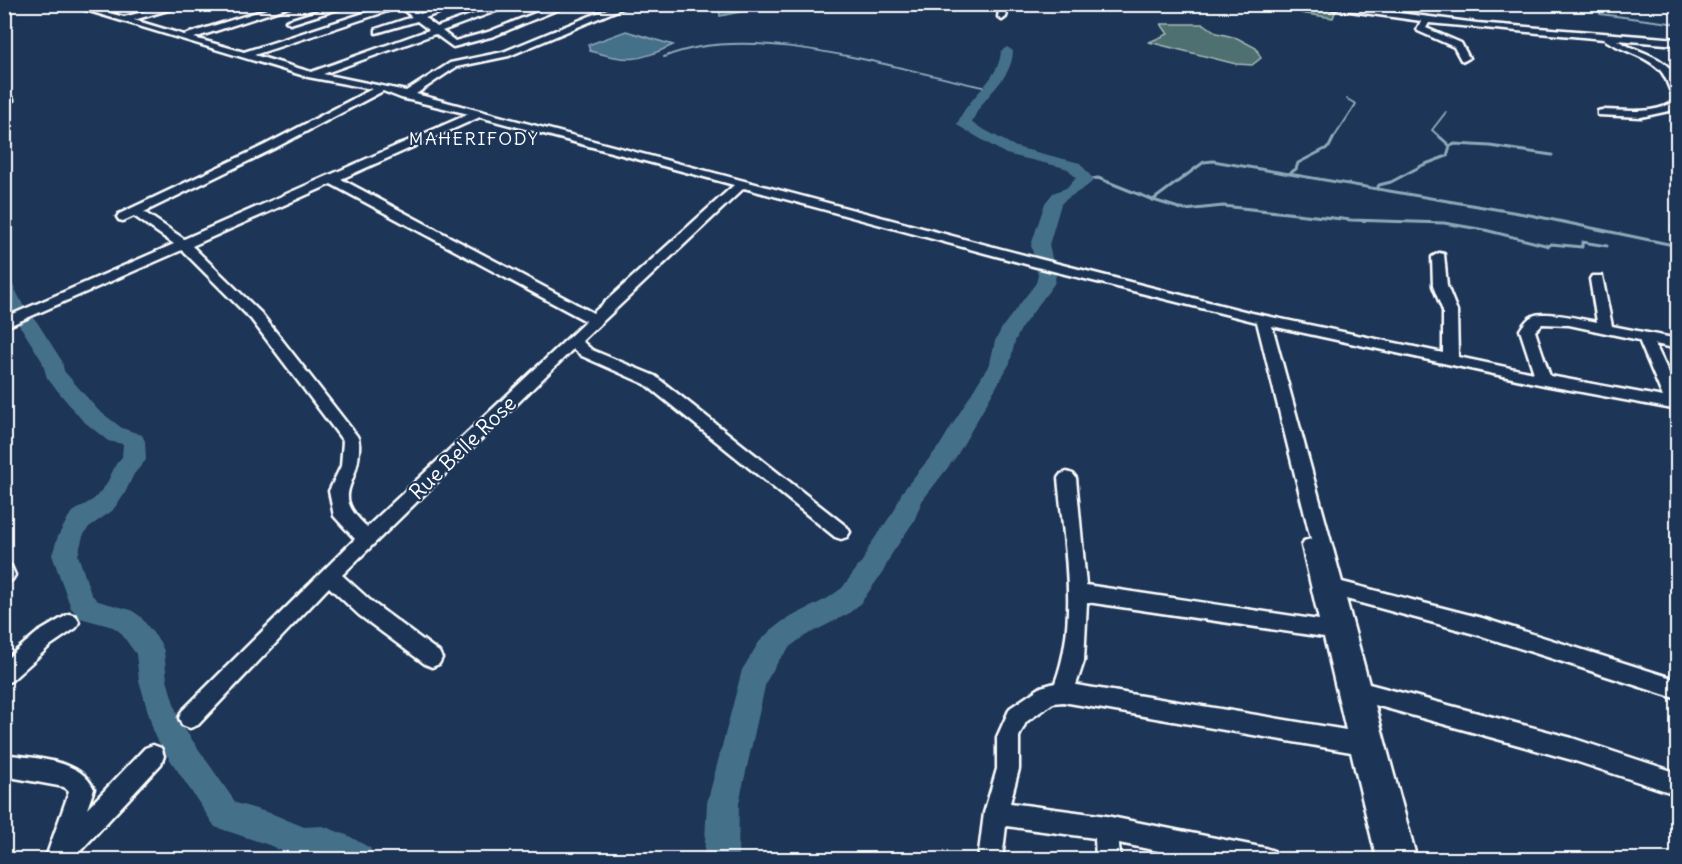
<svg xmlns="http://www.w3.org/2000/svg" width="1682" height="864" font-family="Delius,sans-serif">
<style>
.green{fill:#507070;stroke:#a8b8b8;stroke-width:1.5}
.water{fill:#45708a;stroke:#8fa9b9;stroke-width:1.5}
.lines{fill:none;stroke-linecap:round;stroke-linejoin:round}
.stream-far1{stroke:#8fa9b9;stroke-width:2}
.stream{stroke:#8fa9b9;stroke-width:3}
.river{fill:#45708a;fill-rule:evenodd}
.minor-casing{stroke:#fff;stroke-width:5}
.minor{fill:#1d3557;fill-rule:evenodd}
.labels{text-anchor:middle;stroke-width:4.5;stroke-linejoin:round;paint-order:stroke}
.far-neighbourhood-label{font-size:18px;letter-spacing:1.5px;fill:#fff;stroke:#1d3557}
.street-label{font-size:21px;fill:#fff;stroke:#1d3557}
</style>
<rect width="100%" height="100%" fill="#1d3557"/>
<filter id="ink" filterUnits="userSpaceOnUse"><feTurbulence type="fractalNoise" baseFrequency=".0167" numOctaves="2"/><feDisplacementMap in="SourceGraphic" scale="12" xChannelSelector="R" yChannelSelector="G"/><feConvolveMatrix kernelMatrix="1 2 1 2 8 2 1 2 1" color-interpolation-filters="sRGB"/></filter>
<g filter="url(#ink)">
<g class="green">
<path d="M 1295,5 L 1397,5 L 1394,14 L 1337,7 L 1333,18 L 1301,13 L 1302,6 Z"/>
<path d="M 1161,24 L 1204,24 L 1217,33 L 1237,38 L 1256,48 L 1261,58 L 1252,65 L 1236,64 L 1149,42 L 1168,34 Z"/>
</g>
<g class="water">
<path d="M 732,4 L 773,4 L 773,5 L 720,16 L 719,9 Z"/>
<path d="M 626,31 L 673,45 C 636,62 630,62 590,51 L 588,45 Z"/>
</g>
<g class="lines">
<g class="stream-far1">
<path d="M 1602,4 L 1600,14 L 1678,24"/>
<path d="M 664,57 C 752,20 897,70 988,88"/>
<path d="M 1333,139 L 1356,104 L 1347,99"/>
<path d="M 1442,139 L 1432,130 L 1446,112"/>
</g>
<g class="stream">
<path d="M 1440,137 L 1450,146"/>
<path d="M 1290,173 L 1296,169 L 1298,163 L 1329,147 L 1334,137"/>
<path d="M 1086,180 L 1098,178 L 1153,200 L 1204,162 L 1213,161 L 1530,215 L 1678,246"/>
<path d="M 1377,189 L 1379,185 L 1391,182 L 1423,165 L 1447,156 L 1450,146 L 1455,144 L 1490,146 L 1552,155"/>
<path d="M 1153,200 L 1185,210 L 1223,206 L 1351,220 L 1444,223 L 1485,230 L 1549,246 L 1551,244 L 1582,247 L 1582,242 L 1607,246"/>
<path d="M 1675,246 L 1672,225 L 1678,225"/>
</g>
<g class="river">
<path d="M 1007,47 L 1013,51 C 1012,82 981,95 972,123 L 1016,147 L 1080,163 L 1094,180 C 1086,189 1068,196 1061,204 L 1049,245 L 1056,275 L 1054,284 L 1022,327 L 1015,341 L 1010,363 L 956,457 L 922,501 L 914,521 L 891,555 L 883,572 L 860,604 L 848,614 L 803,637 L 791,646 L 779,660 L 766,682 L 739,803 L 738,860 L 704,860 L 707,803 L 742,670 L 759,642 L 771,630 L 783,621 L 828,598 L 842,588 L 863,560 L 870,545 L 894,511 L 902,492 L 940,445 L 990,363 L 995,341 L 1003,326 L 1036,283 L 1038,275 L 1031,245 L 1045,203 L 1053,193 L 1066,188 L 1076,178 L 1068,169 L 1061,167 L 1006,154 L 957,125 C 966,97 999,82 1001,51 Z"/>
<path d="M 4,280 L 11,281 L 23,305 L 37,322 L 62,361 L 64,371 L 98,410 L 122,428 L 142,435 L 145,441 L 146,460 L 134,474 L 124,495 L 112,511 L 89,527 L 83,536 L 78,555 L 91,594 L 98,601 L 131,610 L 140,616 L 160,642 L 164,651 L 167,680 L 179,721 L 236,803 L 273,814 L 304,827 L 323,826 L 349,836 L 370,848 L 375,860 L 301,860 L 269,845 L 215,827 L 155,737 L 139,680 L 136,654 L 120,632 L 113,627 L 80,618 L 71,608 L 52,555 L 58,536 L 71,513 L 94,499 L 106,485 L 116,464 L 122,457 L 123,444 L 108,441 L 82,420 L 47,378 L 42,361 L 22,329 L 4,307 Z"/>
</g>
<defs>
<g id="minor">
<path d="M 66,4 L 81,4 L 99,10 L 119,4 L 135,4 L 109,13 L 124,17 L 172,4 L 188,4 L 134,20 L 184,35 L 283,4 L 298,4 L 194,38 L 244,52 L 392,4 L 407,4 L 420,14 L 449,4 L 463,4 L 425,18 L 437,27 L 502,4 L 515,4 L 442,31 L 455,41 L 488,32 L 558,4 L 571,4 L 494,36 L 453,47 L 435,34 L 323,74 L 406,91 L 450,63 L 503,52 L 619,4 L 632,4 L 509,56 L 456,67 L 416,94 L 1043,260 L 1252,313 L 1443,353 L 1443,311 L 1433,286 L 1432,257 L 1439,253 L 1444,254 L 1447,286 L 1457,311 L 1458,357 L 1534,373 L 1520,330 C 1523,325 1528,318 1533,316 C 1545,310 1584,320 1597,322 L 1590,279 L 1592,276 L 1602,276 L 1612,326 L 1678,339 L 1678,349 L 1655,344 L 1678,393 L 1678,410 L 1544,385 L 1272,326 L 1342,582 L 1482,618 L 1678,680 L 1678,699 L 1482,636 L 1346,599 L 1369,684 L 1572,738 L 1678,773 L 1678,795 L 1572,760 L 1375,705 L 1417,860 L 1377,860 L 1351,752 L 1063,702 L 1053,703 L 1026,722 L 1019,737 L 1019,769 L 1010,803 L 1106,816 L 1265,848 L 1274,851 L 1277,860 L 1202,860 L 1119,843 L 1120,860 L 1096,860 L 1095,838 L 1006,826 L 1002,860 L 978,860 L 984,813 L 997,769 L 997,737 L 1010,708 L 1041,687 L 1055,683 C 1079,619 1064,545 1058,478 L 1061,474 L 1067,472 L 1073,474 L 1076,478 L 1086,585 L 1319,620 L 1302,546 L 1304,541 L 1311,539 L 1257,322 L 1033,266 L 744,188 L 582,341 L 592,350 L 655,376 L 847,527 L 850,532 L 847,537 L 841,539 L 835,537 L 645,384 L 582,356 L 573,349 L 342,575 L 373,603 L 439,652 L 442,658 L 439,664 L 432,667 L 425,664 L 359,615 L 329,587 L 198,725 L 190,728 L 182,725 L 179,718 L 182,711 L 355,539 L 334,516 L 329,491 L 341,466 L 343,441 L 251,319 L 182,250 L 4,328 L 4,318 L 174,244 L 134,216 L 123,221 L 119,220 L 117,217 L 119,214 L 265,145 L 372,89 L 308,77 ZM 400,7 L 412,17 L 376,29 L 376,33 L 417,21 L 429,30 L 311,72 L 254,55 ZM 383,91 L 401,98 L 469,114 L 184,239 L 144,212 L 273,149 ZM 480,117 L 734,185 L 593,313 L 341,179 ZM 331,184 L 586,321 L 367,527 C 330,493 358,488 359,450 C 359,444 360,441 357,436 L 261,313 L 192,246 ZM 1542,324 L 1569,325 L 1639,340 L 1663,397 L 1550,376 L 1535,331 ZM 1087,602 L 1324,637 L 1346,730 L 1076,685 L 1084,661 Z"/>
<path d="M 339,4 L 354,4 L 290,24 L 286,21 Z"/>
<path d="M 1000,4 L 1009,4 L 1006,17 L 1002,20 L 998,17 Z"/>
<path d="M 1300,4 L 1328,4 L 1477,23 L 1678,39 L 1678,45 L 1617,40 C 1637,53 1667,55 1677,80 C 1680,88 1678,101 1678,109 L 1641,117 L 1598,115 L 1598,111 L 1602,110 C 1624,110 1659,116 1676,99 C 1668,91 1668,78 1660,70 C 1645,55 1621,51 1604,39 L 1429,23 L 1426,28 L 1461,43 L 1469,58 L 1464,61 L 1461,60 L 1454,47 L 1418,31 L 1417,29 L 1421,21 Z"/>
<path d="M 4,96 L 12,98 L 13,100 L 4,102 Z"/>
<path d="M 4,563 L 11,566 L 15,575 L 12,580 L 5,583 Z"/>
<path d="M 69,614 L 76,616 L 79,622 L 76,628 L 51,645 L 11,681 L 4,683 L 4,661 L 37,633 Z"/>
<path d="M 153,745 L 161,748 L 164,756 L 161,764 L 72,860 L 45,860 L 69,792 L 64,787 L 4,776 L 4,754 C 34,759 80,758 94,789 L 87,809 L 145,748 Z"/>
</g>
</defs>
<use href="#minor" class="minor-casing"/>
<use href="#minor" class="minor"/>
</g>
</g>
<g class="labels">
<g class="far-neighbourhood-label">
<text x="474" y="145">MAHERIFODY</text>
</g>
<g class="street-label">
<text transform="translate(463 448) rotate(-44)" y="7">Rue Belle Rose</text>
</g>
</g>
<rect width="1682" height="864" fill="none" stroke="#1d3557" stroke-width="24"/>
<rect x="12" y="12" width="1658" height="840" fill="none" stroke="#fff" stroke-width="2" filter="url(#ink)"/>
</svg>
